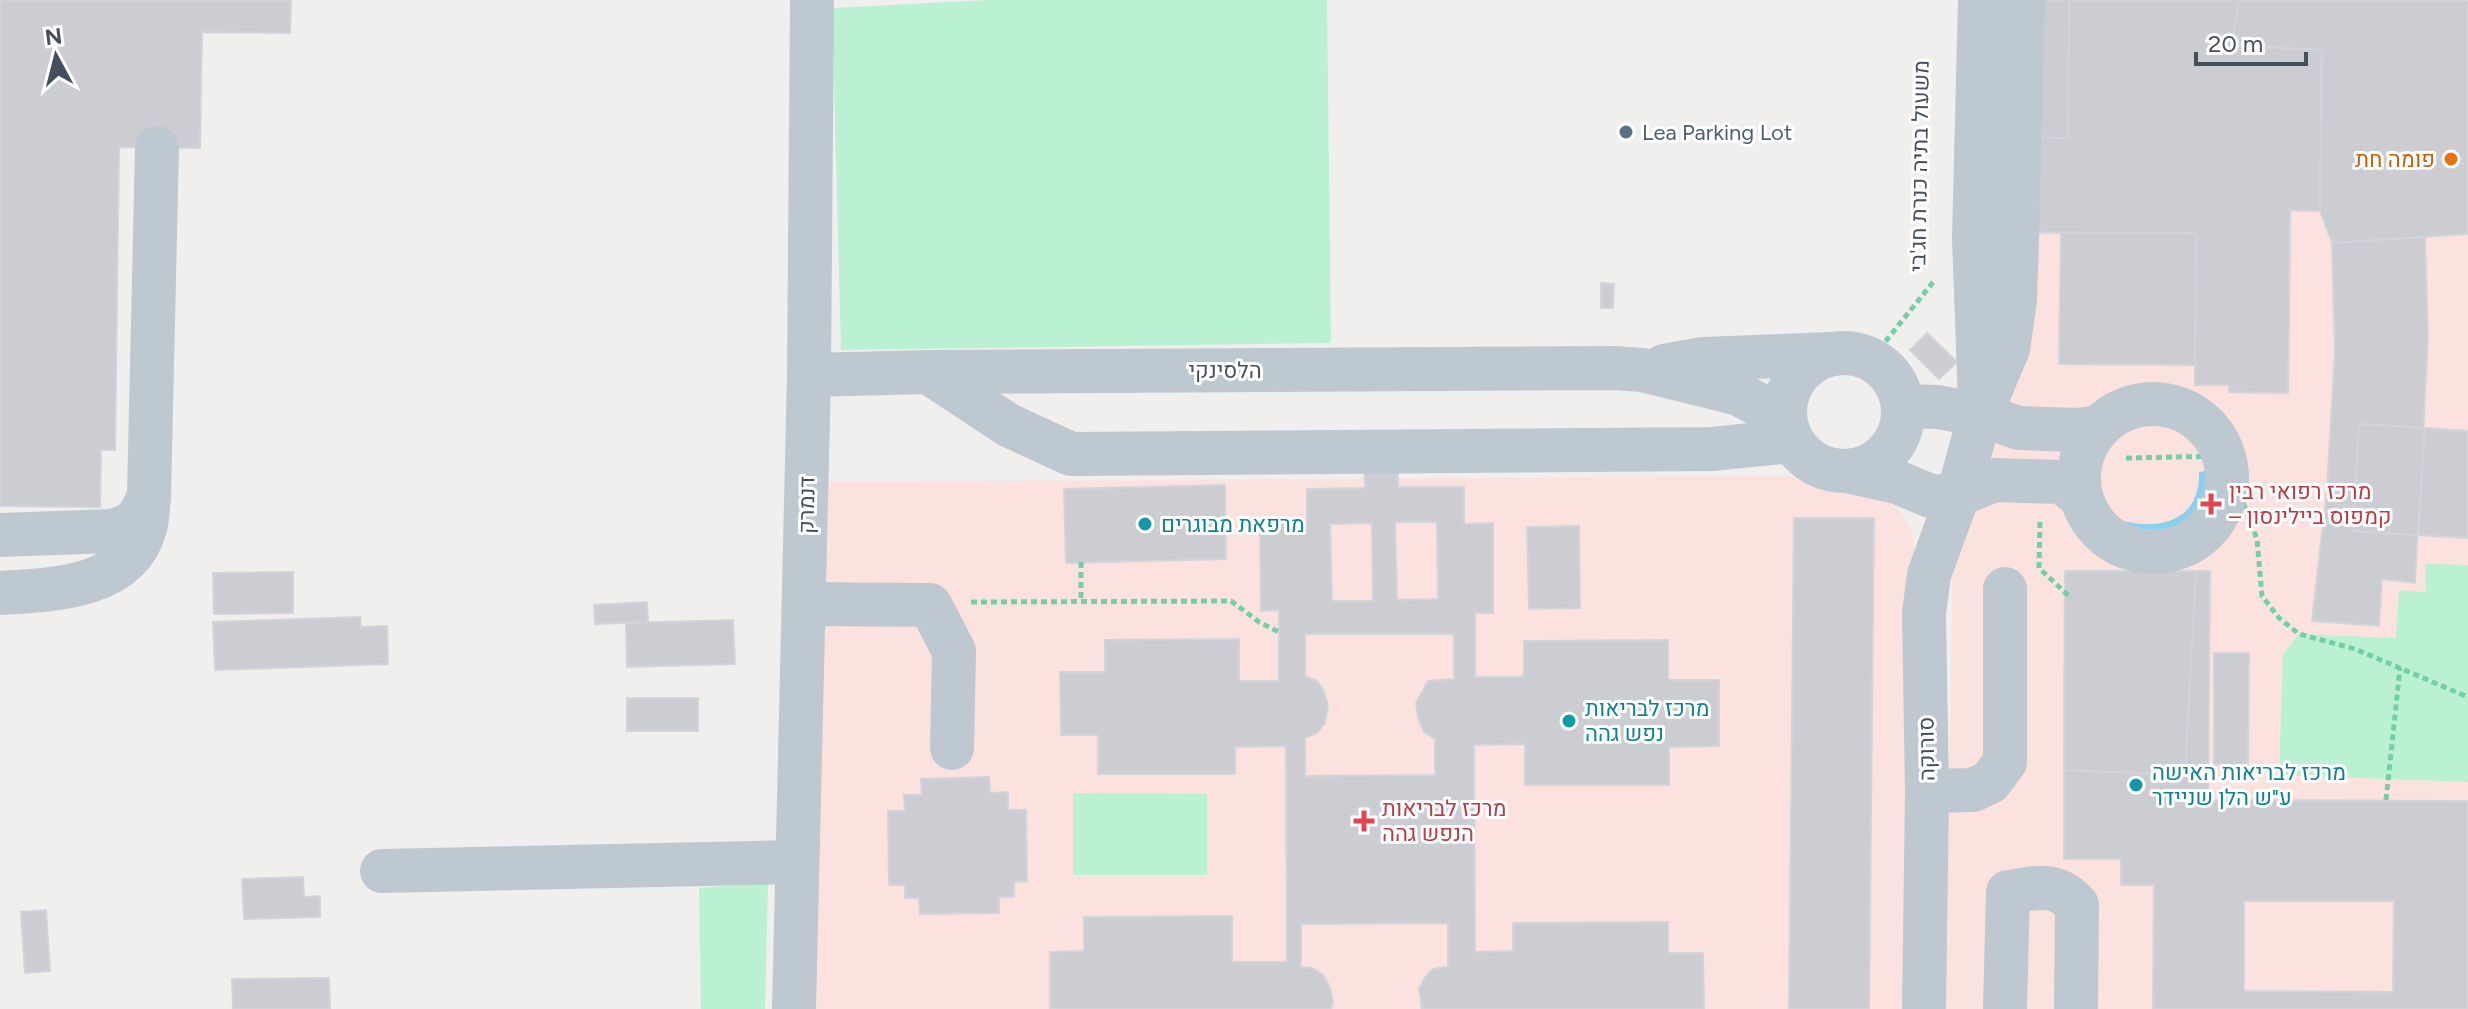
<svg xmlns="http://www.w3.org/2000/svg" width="2468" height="1009" font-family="Figtree,Heebo,sans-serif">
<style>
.medical{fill:#fce2de}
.green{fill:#bbf1d3}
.water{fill:#86d2ef}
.building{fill:#cbcdd3;stroke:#d2d4da;stroke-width:2;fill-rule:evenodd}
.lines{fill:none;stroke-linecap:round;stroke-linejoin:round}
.path{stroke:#72d0a8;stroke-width:5;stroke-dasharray:6 4;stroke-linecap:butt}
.minor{stroke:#bec8d1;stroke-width:44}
.service-dot{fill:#5c6f8a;stroke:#fff;stroke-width:3}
.food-dot{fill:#e8710a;stroke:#fff;stroke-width:3}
.health-dot{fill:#e0444e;stroke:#fff;stroke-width:3}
.culture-dot{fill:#0f9aa8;stroke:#fff;stroke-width:3}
.labels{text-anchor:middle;stroke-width:6;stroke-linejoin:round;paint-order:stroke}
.service-label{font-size:22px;fill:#4e5e75;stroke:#fff;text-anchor:start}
.food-label{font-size:22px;fill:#c56008;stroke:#fff;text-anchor:end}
.street-label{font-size:22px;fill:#46505d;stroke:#fff}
.health-label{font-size:22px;fill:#be3a42;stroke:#fff;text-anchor:start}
.culture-label{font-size:22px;fill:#0d838f;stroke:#fff;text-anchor:start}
</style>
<rect width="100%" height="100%" fill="#f1eeee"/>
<g class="medical">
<path d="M 1963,0 L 2468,0 L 2468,1009 L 1945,1009 Z"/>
<path d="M 1805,476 L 1874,490 L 1894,502 L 1912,531 L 1916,570 L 1911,1009 L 810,1009 L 817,634 L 830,623 L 818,584 L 820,482 Z"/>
</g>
<g class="green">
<path d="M 989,0 L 1327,0 L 1331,343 L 841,350 L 832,8 Z"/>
<path d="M 2425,564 L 2468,565 L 2468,782 L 2279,775 L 2283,654 L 2299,634 L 2396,638 L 2399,590 L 2426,592 Z"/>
<path d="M 1073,793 L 1207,794 L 1207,875 L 1073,875 Z"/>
<path d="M 768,883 L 765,1009 L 701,1009 L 699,888 Z"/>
</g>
<path class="water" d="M 2205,471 C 2211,521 2159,545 2120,520 C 2160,532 2201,520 2199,472 Z"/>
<g class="building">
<path d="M 0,0 L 291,0 L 290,33 L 202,32 L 200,148 L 119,147 L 115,450 L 101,450 L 100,507 L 0,506 Z"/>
<path d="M 2018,0 L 2322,0 L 2320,211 L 2290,210 L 2288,393 L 2229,392 L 2229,385 L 2195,385 L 2195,365 L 2059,364 L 2061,233 L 1989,232 Z"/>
<path d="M 2069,0 L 2322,0 L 2320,211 L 2290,210 L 2288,393 L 2229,392 L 2229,385 L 2195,385 L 2196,233 L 1989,232 L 1990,137 L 2068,138 Z"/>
<path d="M 2239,0 L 2468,0 L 2468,234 L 2332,243 L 2320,211 L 2322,50 L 2231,45 Z"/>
<path d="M 2425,237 L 2428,338 L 2415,583 L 2382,579 L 2379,626 L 2312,621 L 2327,490 L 2335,351 L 2332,243 Z"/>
<path d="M 1601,283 L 1614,284 L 1613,308 L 1601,308 Z"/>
<path d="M 1927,333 L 1957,362 L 1939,379 L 1910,350 Z"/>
<path d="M 2359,424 L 2468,431 L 2468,538 L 2353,531 Z"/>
<path d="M 2359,424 L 2425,428 L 2418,535 L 2353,531 Z"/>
<path d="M 2425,428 L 2468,431 L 2468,538 L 2418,535 Z"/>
<path d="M 1364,435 L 1398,435 L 1398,487 L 1464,487 L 1464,524 L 1493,523 L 1493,613 L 1475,613 L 1475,677 L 1524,677 L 1524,641 L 1668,640 L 1668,680 L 1719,680 L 1719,746 L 1669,747 L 1669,785 L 1525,785 L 1525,744 L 1474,745 L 1475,952 L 1513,951 L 1513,923 L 1668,922 L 1668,953 L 1703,953 L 1704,1009 L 1422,1009 L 1419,989 L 1425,977 L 1433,969 L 1448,967 L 1448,923 L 1301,924 L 1301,967 L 1312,968 L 1323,975 L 1330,987 L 1333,1001 L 1331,1009 L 1050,1009 L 1050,952 L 1084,951 L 1084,917 L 1232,916 L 1232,962 L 1287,962 L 1286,746 L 1235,747 L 1235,774 L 1098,774 L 1098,735 L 1061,735 L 1060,672 L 1105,672 L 1105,640 L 1239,639 L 1239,681 L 1279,681 L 1279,610 L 1261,611 L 1260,523 L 1307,523 L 1307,489 L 1365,488 ZM 1395,522 L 1437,522 L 1438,599 L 1397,600 ZM 1372,523 L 1373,601 L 1332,601 L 1330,524 ZM 1305,634 L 1454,634 L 1454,679 L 1428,681 L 1416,703 L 1418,718 L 1424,732 L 1435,739 L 1435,775 L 1305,776 L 1305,738 L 1317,733 L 1325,723 L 1328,706 L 1324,691 L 1317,681 L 1305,676 Z"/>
<path d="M 1225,485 L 1226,559 L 1066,563 L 1064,489 Z"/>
<path d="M 1794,518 L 1874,518 L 1869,1009 L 1789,1009 Z"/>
<path d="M 1579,526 L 1580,608 L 1529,609 L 1527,527 Z"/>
<path d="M 2065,571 L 2210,571 L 2208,800 L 2468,801 L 2468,1009 L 2153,1009 L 2154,885 L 2121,885 L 2121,859 L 2064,859 ZM 2244,901 L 2394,901 L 2393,992 L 2244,991 Z"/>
<path d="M 2065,571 L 2196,571 L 2185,775 L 2064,770 Z"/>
<path d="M 293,572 L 293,613 L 214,614 L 213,573 Z"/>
<path d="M 647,602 L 648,622 L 595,624 L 594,605 Z"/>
<path d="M 360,617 L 361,627 L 387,626 L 388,664 L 215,670 L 213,622 Z"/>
<path d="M 733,620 L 735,664 L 627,667 L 626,623 Z"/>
<path d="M 2214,653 L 2249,653 L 2248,765 L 2214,765 Z"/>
<rect x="627" y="698" width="71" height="33"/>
<path d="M 989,777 L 990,793 L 1008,792 L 1008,810 L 1026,810 L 1027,881 L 1014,882 L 1014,897 L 999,897 L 999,913 L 920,914 L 919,898 L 905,898 L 905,885 L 889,885 L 888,811 L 905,811 L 904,795 L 922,795 L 921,779 Z"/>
<path d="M 303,877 L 304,897 L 320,896 L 320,917 L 244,919 L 242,879 Z"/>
<path d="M 46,910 L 50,971 L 25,973 L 21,912 Z"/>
<path d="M 329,978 L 330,1009 L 233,1009 L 232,979 Z"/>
</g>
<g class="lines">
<g class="path">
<path d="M 1873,357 L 1934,281"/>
<path d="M 2126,458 L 2225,456 L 2257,539 L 2262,596 L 2279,618 L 2299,634 L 2355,649 L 2468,697"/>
<path d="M 2040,522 L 2039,568 L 2070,597"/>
<path d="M 1081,562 L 1081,602"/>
<path d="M 971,602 L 1231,601 L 1259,622 L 1279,632"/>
<path d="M 2386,800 L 2400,668"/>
</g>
<g class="minor">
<path d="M 1980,0 L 1974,239 L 1980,401"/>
<circle cx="1844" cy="412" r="59"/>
<path d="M 1664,366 L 1703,359 L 1832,354"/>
<path d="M 928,372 L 1008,425 L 1071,454 L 1712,449 L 1791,441"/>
<path d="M 809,375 L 928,372 L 1615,368 L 1642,370 L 1739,394 L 1766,409 L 1786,426"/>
<circle cx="2153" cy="478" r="74"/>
<path d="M 1903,406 L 1938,407 L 1980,415 L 2019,428 L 2077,430 L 2099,427"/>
<path d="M 1847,471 L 1897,482 L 1933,497 L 1958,495 L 1994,480 L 2062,482 L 2081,497"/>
<path d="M 0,535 L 111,531 C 136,525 139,519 149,496"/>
<path d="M 0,593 C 51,590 128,589 145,528 C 148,518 148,507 149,496 L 157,148"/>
<path d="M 804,604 L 930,605 L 954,651 L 952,748"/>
<path d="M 1927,791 L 1973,790 L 1990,782 L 2005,762 L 2005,589"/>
<path d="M 382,871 L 796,862"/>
<path d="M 794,1009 L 809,375 L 812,0"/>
<path d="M 1924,1009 L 1927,791 L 1924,613 L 1929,575 L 1958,495 L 1980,415 L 2008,349 L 2015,300 L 2017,239 L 2023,0"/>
<path d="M 2005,1009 L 2008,892 C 2037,888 2056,881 2077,905 L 2076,1009"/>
</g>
</g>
<circle class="service-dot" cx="1626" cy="132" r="8"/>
<circle class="food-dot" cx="2451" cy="159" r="8"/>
<g class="health-dot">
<path d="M2207 492h8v8h8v8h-8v8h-8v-8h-8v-8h8z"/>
<path d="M1360 809h8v8h8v8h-8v8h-8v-8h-8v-8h8z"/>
</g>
<g class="culture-dot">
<circle cx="1145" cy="524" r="8"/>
<circle cx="1569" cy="721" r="8"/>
<circle cx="2136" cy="785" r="8"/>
</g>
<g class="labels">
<g class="service-label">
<text x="1642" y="140">Lea Parking Lot</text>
</g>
<g class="food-label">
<text x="2435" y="167">פומה חת</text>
</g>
<g class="street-label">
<text transform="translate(1919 166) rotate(-89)" y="8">משעול בתיה כנרת חג'בי</text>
<text x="1225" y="378">הלסינקי</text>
<text transform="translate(806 505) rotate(-89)" y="8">דנמרק</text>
<text transform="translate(1926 749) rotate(-91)" y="8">סורוקה</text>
</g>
<g class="health-label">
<text x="2229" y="499">מרכז רפואי רבין<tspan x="2229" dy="25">– קמפוס ביילינסון</tspan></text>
<text x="1382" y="816">מרכז לבריאות<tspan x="1382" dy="25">הנפש גהה</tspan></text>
</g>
<g class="culture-label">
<text x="1161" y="532">מרפאת מבוגרים</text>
<text x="1585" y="716">מרכז לבריאות<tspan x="1585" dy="25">נפש גהה</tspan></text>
<text x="2152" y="780">מרכז לבריאות האישה<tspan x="2152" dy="25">ע"ש הלן שניידר</tspan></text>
</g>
</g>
<g transform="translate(56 56) rotate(353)" stroke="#ffffff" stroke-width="6" paint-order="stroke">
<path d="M0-6L14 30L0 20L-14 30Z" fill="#46505d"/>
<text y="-12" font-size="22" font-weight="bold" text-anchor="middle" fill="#46505d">N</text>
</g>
<path d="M2196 52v12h110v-12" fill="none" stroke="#46505d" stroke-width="4"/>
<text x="2208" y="52" font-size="24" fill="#46505d" stroke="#ffffff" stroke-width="6" paint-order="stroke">20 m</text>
</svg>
